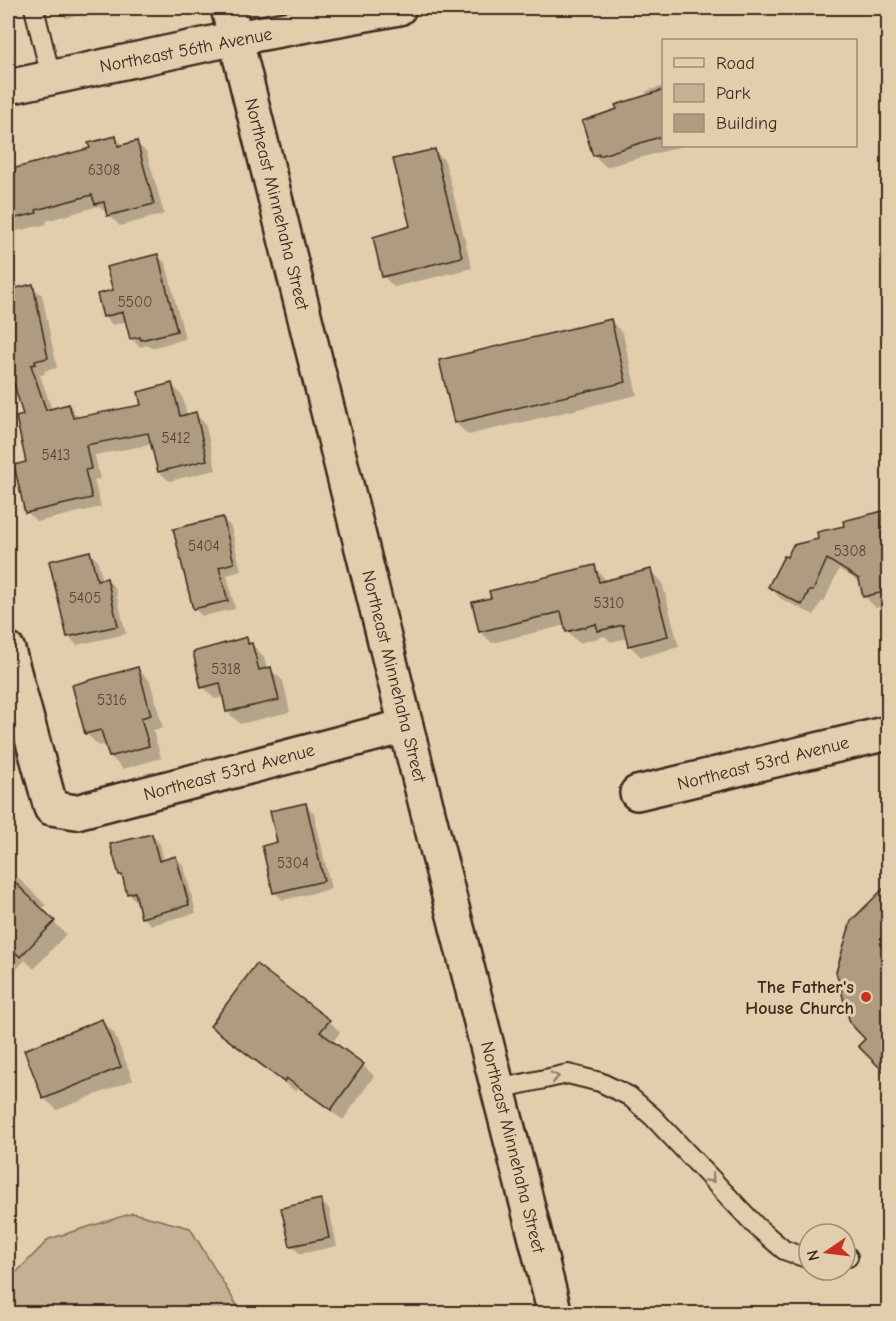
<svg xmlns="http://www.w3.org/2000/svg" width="896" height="1321" font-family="'Comic Neue',sans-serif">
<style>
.green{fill:#c4b092;stroke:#806d58;stroke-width:1.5}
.shadow{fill:#0003}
.building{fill:#af9b80;stroke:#3b2a1e;stroke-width:1.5}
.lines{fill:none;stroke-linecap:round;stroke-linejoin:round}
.lane-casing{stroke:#3b2a1e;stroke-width:22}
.street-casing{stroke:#3b2a1e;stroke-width:38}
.secondary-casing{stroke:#3b2a1e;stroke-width:38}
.lane{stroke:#e2ceac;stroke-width:18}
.street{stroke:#e2ceac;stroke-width:33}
.secondary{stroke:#e2ceac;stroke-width:33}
.oneway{stroke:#8e7c65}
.poi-dot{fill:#c8321e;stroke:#e2ceac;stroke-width:2}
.labels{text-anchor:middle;stroke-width:6;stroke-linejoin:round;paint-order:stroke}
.number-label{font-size:15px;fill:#584636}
.street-label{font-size:18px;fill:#3b2a1e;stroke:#e2ceac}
.poi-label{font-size:18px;font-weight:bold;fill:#3b2a1e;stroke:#e2ceac;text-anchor:end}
</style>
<rect width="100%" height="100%" fill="#e2ceac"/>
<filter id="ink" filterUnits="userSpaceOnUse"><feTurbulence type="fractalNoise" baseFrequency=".0167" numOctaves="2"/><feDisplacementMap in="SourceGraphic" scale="12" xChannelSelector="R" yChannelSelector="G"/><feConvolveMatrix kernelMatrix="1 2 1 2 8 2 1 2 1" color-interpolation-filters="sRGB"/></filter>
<g filter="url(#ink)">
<path class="green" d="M 133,1213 L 190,1228 L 238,1307 L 246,1313 L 8,1313 L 8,1281 L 49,1239 Z"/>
<g class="shadow">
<path d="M 57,8 L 116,8 L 117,11 L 94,16 L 90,12 L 66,18 Z"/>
<path d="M 664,86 L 664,146 L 683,146 L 606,167 L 594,155 L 619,110 L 648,96 L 646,91 Z"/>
<path d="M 115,137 L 124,146 L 136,142 L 147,153 L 164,214 L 120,226 L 99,206 L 46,221 L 47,224 L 8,233 L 8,169 L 25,165 L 26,166 L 92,149 Z"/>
<path d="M 434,150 L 445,161 L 472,268 L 394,287 L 383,276 L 412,227 Z"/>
<path d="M 158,255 L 166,264 L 185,339 L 151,348 L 148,345 L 140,347 L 132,339 L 127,321 L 113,325 L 104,317 Z"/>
<path d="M 32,286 L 42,295 L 57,368 L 44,371 L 45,374 L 40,375 L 52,410 L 69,406 L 79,418 L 143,406 L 172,385 L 182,395 L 187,416 L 195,414 L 205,423 L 216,470 L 169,481 L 159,472 L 153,444 L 95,455 L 100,479 L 94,480 L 101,507 L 37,522 L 27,512 L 28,463 L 25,416 L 15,381 L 12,381 L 8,376 L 8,291 Z"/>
<path d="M 611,321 L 623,334 L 637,395 L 468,435 L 455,422 Z"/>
<path d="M 883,513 L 888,519 L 888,605 L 876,608 L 864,596 L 861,583 L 839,569 L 824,602 L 821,602 L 814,615 L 781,599 L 770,587 L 787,559 L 846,527 Z"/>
<path d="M 222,518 L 231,527 L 241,571 L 227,575 L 235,609 L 202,616 L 194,608 Z"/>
<path d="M 90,553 L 98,561 L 102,580 L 107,579 L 115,588 L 126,634 L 77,645 L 68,636 Z"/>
<path d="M 594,567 L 607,581 L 651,570 L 662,582 L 679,647 L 641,657 L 629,645 L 627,638 L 611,642 L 605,636 L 579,643 L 567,631 L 566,625 L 492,643 L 480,631 L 493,599 Z"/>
<path d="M 246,638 L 264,657 L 267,669 L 270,669 L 283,681 L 290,712 L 240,724 L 228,712 L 224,697 L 215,699 L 203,687 Z"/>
<path d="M 138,669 L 150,681 L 163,728 L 153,730 L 161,758 L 123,769 L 110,756 L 107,744 L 99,746 L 86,733 Z"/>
<path d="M 8,735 L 21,754 L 8,764 Z"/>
<path d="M 305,805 L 314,813 L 331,889 L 283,900 L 274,892 L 279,843 Z"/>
<path d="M 152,835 L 160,844 L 164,861 L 176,858 L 184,866 L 196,913 L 151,925 L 143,917 L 139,901 L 137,902 L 128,893 L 125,879 L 120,875 Z"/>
<path d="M 8,868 L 46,905 L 41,910 L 66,934 L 34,969 L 25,960 L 16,970 L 8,962 Z"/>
<path d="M 888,886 L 888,1083 L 884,1069 L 867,1039 L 853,922 Z"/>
<path d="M 101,1021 L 114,1033 L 133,1080 L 57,1110 L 44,1098 Z"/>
<path d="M 329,1021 L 340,1032 L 332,1043 L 363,1065 L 374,1076 L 343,1120 L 298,1088 L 296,1092 L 223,1037 L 212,1026 Z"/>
<path d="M 321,1201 L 329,1209 L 337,1246 L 300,1254 L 291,1245 Z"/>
</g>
<g class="building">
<path d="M 663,90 L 663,136 L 599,156 L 599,154 L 593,156 L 582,121 L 617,109 L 615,105 Z"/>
<path d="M 116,136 L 118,146 L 137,141 L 154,204 L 107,216 L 104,202 L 95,204 L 92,195 L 36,210 L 37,213 L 8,220 L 8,170 L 90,148 L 88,143 Z"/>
<path d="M 435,149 L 462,257 L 382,277 L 373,237 L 410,226 L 393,159 Z"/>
<path d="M 158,254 L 177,331 L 141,340 L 140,337 L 130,339 L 123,312 L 103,317 L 97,294 L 113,290 L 106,267 Z"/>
<path d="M 33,284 L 48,358 L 35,361 L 36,364 L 31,365 L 46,410 L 69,404 L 73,418 L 141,405 L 138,392 L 172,383 L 180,416 L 196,412 L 207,460 L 158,472 L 148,433 L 86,445 L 91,469 L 85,470 L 92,498 L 25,513 L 14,465 L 26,462 L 16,417 L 23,415 L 10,370 L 8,371 L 8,290 Z"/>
<path d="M 611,319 L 626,382 L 454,423 L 439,360 Z"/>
<path d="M 883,511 L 888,532 L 888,591 L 863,597 L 859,579 L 827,559 L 813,591 L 809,591 L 802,605 L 768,587 L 784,556 L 787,557 L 793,545 L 818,539 L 817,532 L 844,526 L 843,521 Z"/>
<path d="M 223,517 L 234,563 L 219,567 L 228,601 L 193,609 L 173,529 Z"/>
<path d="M 90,551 L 97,580 L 107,578 L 118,626 L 67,637 L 49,561 Z"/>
<path d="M 595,565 L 599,582 L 651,569 L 668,636 L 628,646 L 623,625 L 598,631 L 596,624 L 566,632 L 561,612 L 479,632 L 472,602 L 491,598 L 489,591 Z"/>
<path d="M 247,637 L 248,644 L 252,643 L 259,670 L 271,667 L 279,700 L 226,712 L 220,683 L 201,688 L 193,652 Z"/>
<path d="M 138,667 L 151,715 L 141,718 L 149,746 L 109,757 L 101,730 L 85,734 L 72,685 Z"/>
<path d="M 306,803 L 324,881 L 273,893 L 262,846 L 277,842 L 270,811 Z"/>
<path d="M 152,834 L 159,861 L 176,856 L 189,905 L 141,918 L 135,892 L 127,894 L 122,875 L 119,875 L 110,844 Z"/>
<path d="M 8,876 L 55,921 L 20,957 L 8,945 Z"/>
<path d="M 888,884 L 888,1076 L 858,1046 L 865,1039 L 850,1023 L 836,972 L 851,921 Z"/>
<path d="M 256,964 L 330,1020 L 320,1032 L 364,1064 L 331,1110 L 286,1078 L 284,1082 L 210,1026 Z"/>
<path d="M 102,1019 L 121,1067 L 43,1099 L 24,1050 Z"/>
<path d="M 321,1199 L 329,1238 L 290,1246 L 281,1208 Z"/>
</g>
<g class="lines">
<defs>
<g id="lane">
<path d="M 34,8 L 51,77"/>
<path d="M 498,1089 L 568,1074 L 600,1082 L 629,1096 L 653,1117 L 756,1226 L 784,1250 L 809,1259"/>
<path d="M 845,1257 L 848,1257"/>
</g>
<g id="street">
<path d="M 8,87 L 236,38"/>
<path d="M 8,650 L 51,808 L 76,812 L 406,726"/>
<path d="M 637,793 L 888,733"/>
</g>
<g id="secondary">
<path d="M 228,8 L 406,726 L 555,1314"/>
<path d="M 236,38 L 399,8"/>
</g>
</defs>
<use href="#lane" class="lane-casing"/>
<use href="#street" class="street-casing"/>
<use href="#secondary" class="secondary-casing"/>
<use href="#lane" class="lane"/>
<use href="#street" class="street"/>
<use href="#secondary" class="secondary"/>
</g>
<defs><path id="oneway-chevron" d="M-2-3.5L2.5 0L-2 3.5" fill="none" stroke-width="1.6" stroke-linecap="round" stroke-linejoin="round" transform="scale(1.5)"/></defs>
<g class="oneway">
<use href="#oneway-chevron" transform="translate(555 1077) rotate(-12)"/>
<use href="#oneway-chevron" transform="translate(711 1179) rotate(47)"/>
</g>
</g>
<circle class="poi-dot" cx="866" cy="997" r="6"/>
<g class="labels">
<g class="number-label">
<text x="104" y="175">6308</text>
<text x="135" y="307">5500</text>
<text x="176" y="443">5412</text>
<text x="56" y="460">5413</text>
<text x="204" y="551">5404</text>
<text x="850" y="556">5308</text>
<text x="85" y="603">5405</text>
<text x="609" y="608">5310</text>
<text x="226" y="674">5318</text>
<text x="112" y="705">5316</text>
<text x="293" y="868">5304</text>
</g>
<g class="street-label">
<text transform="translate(186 50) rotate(-11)" y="6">Northeast 56th Avenue</text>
<text transform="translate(277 204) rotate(76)" y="6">Northeast Minnehaha Street</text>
<text transform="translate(394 676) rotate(76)" y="6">Northeast Minnehaha Street</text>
<text transform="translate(763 763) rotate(-14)" y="6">Northeast 53rd Avenue</text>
<text transform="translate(229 772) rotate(-15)" y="6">Northeast 53rd Avenue</text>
<text transform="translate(513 1147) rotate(76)" y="6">Northeast Minnehaha Street</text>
</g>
<g class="poi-label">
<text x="854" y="993">The Father's<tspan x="854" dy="21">House Church</tspan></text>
</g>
</g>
<rect width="896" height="1321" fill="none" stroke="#e2ceac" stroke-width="30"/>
<rect x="15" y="15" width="866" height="1291" fill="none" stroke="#3b2a1e" stroke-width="2" filter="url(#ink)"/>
<rect x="662" y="39" width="195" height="108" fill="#e2ceac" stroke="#9f8c73" stroke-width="1.5"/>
<rect x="674" y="58" width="30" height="9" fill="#e2ceac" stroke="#9f8c73" stroke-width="1.5"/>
<text x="716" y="69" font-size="18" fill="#3b2a1e">Road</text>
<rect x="674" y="84" width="30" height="18" fill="#c4b092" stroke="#9f8c73" stroke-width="1.5"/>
<text x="716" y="99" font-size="18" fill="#3b2a1e">Park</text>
<rect x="674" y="114" width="30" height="18" fill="#af9b80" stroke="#9f8c73" stroke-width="1.5"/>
<text x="716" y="129" font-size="18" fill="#3b2a1e">Building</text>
<g transform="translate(827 1252) rotate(256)"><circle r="28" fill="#e2ceac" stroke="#9f8c73" stroke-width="1.5"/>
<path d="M0-4.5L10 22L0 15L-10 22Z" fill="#c8321e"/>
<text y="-9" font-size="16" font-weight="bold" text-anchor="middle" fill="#3b2a1e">N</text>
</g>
</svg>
